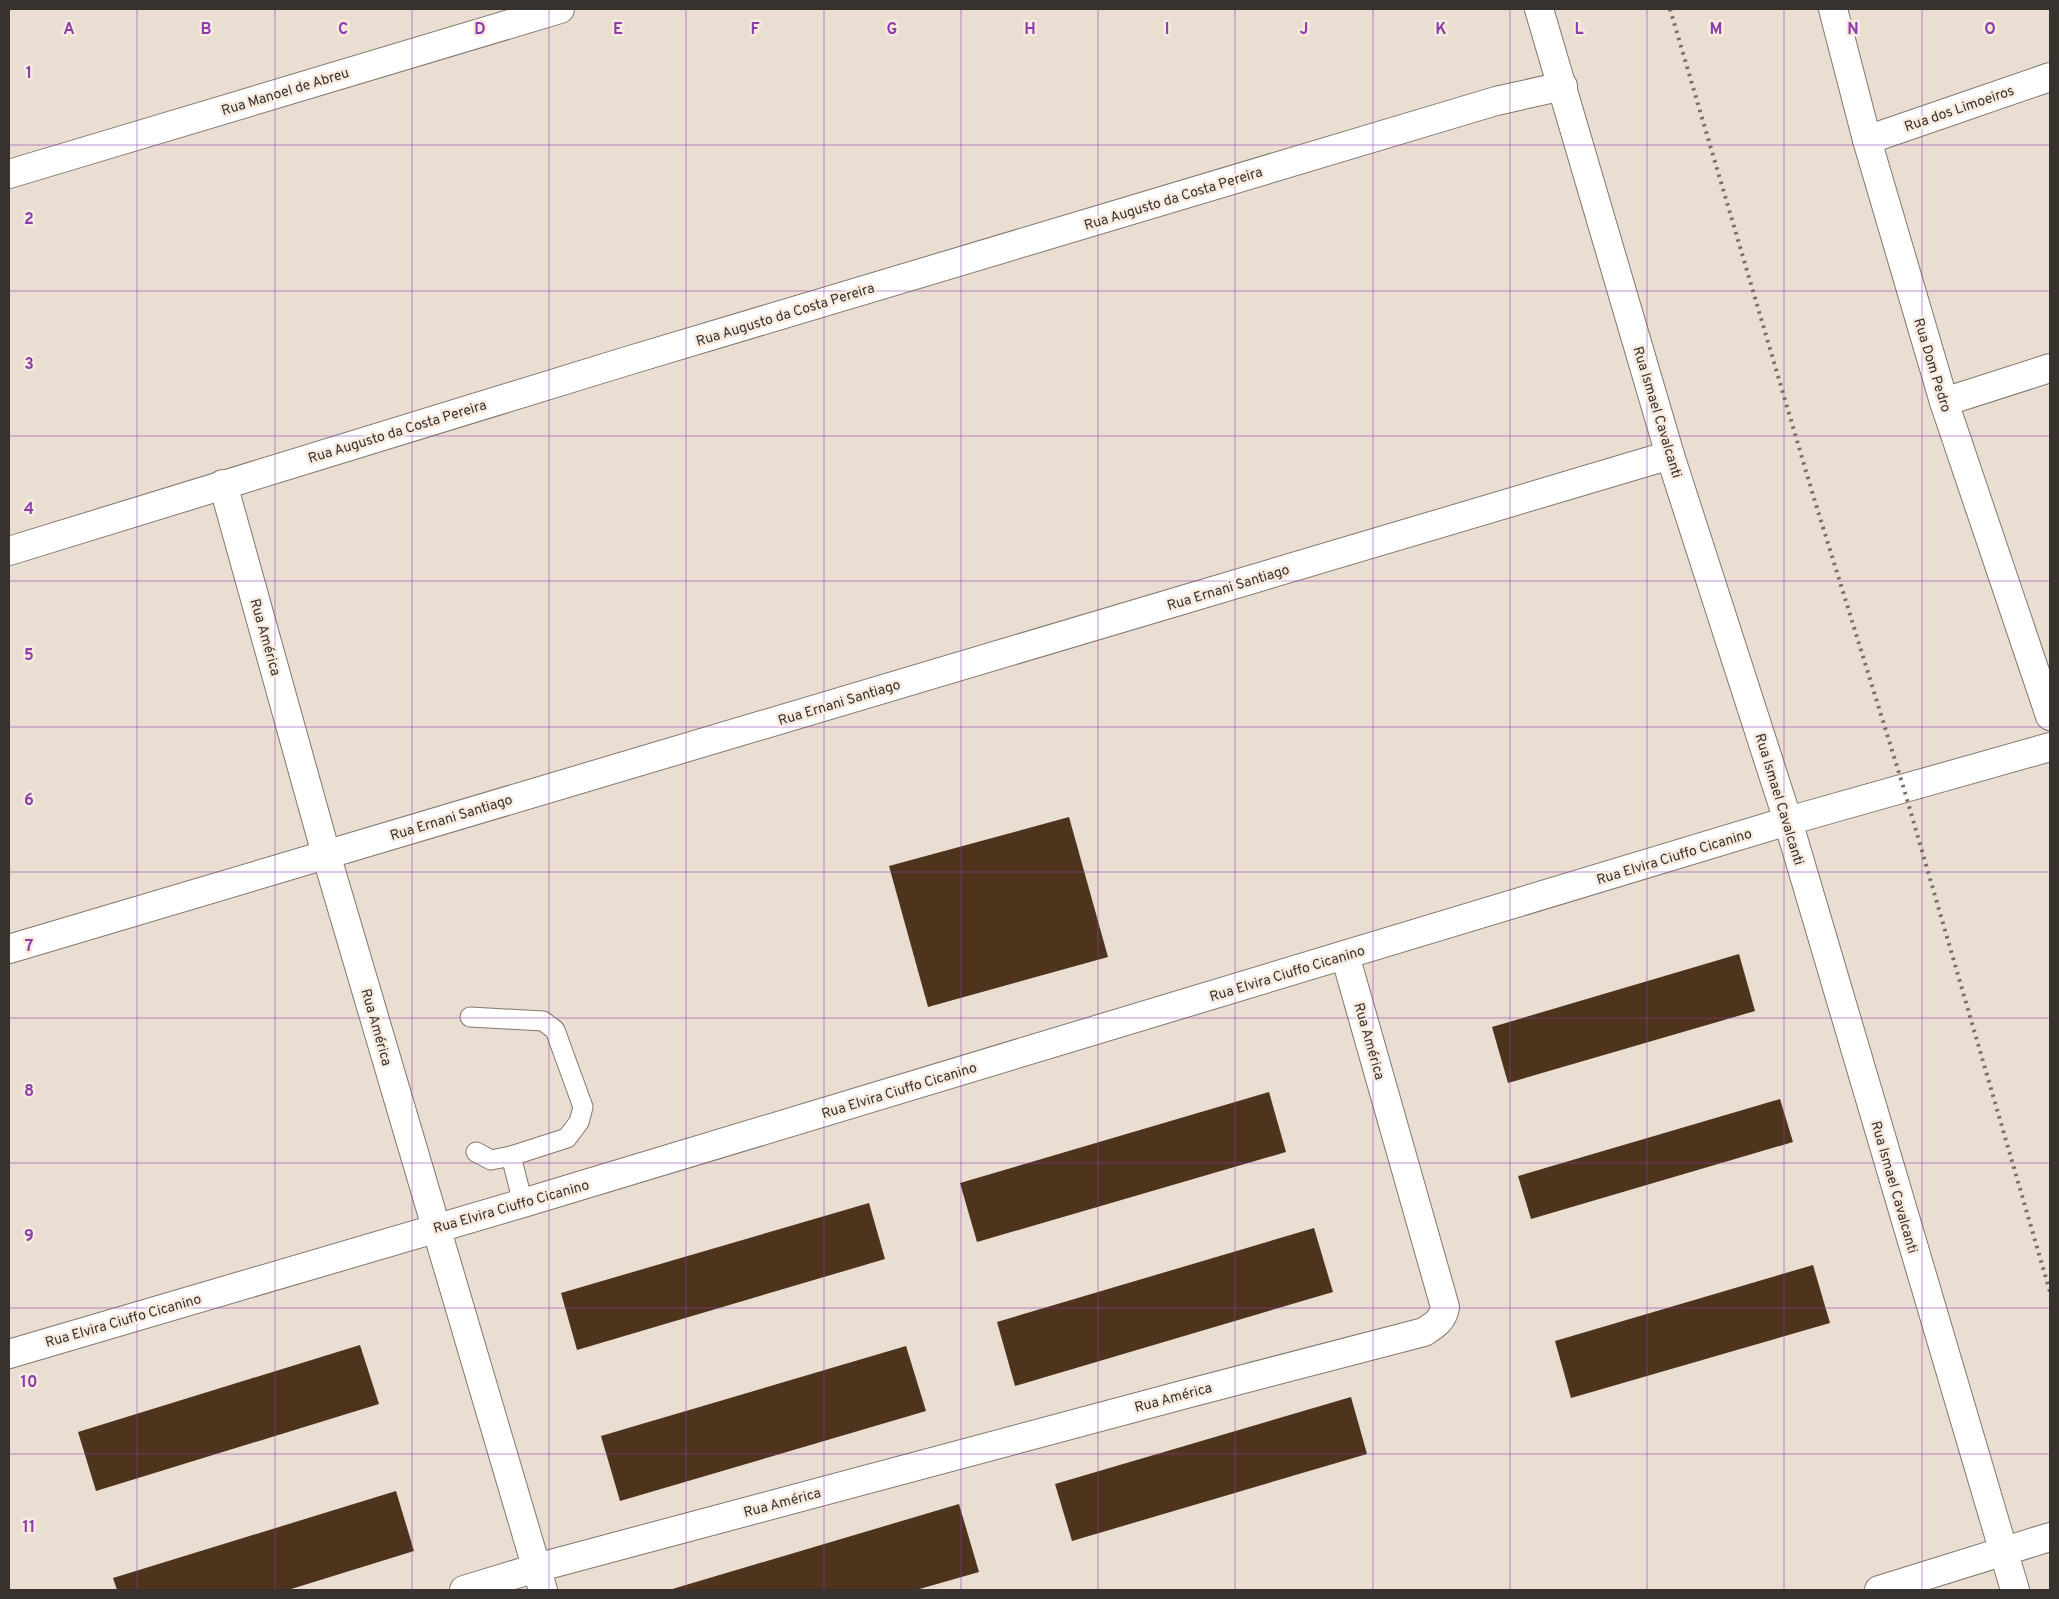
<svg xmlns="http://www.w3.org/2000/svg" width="2059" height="1599" font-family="Overpass,sans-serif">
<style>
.building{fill:#4f341d}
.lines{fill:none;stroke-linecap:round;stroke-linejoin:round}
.service-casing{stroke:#83776d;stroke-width:21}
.minor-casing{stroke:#83776d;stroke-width:30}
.service{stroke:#fff;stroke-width:19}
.minor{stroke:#fff;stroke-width:28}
.rail{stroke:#776f69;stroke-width:4;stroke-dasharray:2.5 5;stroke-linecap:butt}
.grid{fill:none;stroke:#8c3cac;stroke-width:1;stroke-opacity:0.55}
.labels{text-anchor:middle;stroke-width:5;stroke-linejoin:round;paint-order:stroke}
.street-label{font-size:14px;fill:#37322e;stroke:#f8eadf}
.grid-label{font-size:16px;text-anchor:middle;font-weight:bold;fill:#8c3cac;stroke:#f8eadf;stroke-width:5;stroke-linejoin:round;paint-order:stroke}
</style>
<rect width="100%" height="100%" fill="#eaddd2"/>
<g class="building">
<path d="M 1069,817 L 1108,957 L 928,1007 L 889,866 Z"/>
<path d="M 1739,954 L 1755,1011 L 1508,1083 L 1492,1027 Z"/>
<path d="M 1269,1092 L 1286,1152 L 977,1242 L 960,1183 Z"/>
<path d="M 1780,1099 L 1793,1142 L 1531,1219 L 1518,1176 Z"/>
<path d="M 869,1203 L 885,1259 L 577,1350 L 561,1293 Z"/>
<path d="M 1314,1228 L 1333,1292 L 1015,1386 L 997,1322 Z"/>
<path d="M 1813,1265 L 1830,1323 L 1571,1398 L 1555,1341 Z"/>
<path d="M 360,1345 L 379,1404 L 96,1491 L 78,1432 Z"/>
<path d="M 906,1346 L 926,1411 L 620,1501 L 601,1436 Z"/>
<path d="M 1351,1397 L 1367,1454 L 1072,1541 L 1055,1484 Z"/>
<path d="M 396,1491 L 414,1551 L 288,1590 L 117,1590 L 113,1578 Z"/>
<path d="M 959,1504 L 979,1572 L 916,1590 L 669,1590 Z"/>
</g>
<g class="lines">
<defs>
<g id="service">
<path d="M 470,1017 L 543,1021 L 555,1030 L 583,1107 L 579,1122 L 567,1138 L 511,1156 L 523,1203"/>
<path d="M 476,1152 L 491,1160 L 511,1156"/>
</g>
<g id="minor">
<path d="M 1539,9 L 1670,455 L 1788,821 L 2015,1590"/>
<path d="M 1833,9 L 1867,140 L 1944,402 L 2050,716"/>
<path d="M 1867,140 L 2050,77"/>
<path d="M 9,174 L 560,9"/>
<path d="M 1944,402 L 2050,368"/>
<path d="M 223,484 L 326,854 L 543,1590"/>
<path d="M 9,551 L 627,361 L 1496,101 L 1563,86"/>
<path d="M 9,949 L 1670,455"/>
<path d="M 9,1354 L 523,1203 L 1788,821 L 2050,747"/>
<path d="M 464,1590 L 536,1568 L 1186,1394 L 1424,1332 C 1435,1325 1443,1320 1445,1307 L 1345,955"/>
<path d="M 1879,1590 L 2050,1537"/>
</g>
</defs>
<use href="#service" class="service-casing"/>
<use href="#minor" class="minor-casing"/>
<use href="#service" class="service"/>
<use href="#minor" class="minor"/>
<path class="rail" d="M 1670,9 L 1813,495 L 1904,789 L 2050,1292"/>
</g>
<path class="grid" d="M 137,9 L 137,1590M 275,9 L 275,1590M 412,9 L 412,1590M 549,9 L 549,1590M 686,9 L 686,1590M 824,9 L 824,1590M 961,9 L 961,1590M 1098,9 L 1098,1590M 1235,9 L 1235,1590M 1373,9 L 1373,1590M 1510,9 L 1510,1590M 1647,9 L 1647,1590M 1784,9 L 1784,1590M 1922,9 L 1922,1590M 9,145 L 2050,145M 9,291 L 2050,291M 9,436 L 2050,436M 9,581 L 2050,581M 9,727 L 2050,727M 9,872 L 2050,872M 9,1018 L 2050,1018M 9,1163 L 2050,1163M 9,1308 L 2050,1308M 9,1454 L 2050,1454"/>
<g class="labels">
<g class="street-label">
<text transform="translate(285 91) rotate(-17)" y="5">Rua Manoel de Abreu</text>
<text transform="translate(1959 108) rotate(-19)" y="5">Rua dos Limoeiros</text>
<text transform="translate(1173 198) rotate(-17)" y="5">Rua Augusto da Costa Pereira</text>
<text transform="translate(785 314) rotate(-17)" y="5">Rua Augusto da Costa Pereira</text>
<text transform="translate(1933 365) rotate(73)" y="5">Rua Dom Pedro</text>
<text transform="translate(1658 412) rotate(73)" y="5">Rua Ismael Cavalcanti</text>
<text transform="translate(397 431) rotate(-17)" y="5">Rua Augusto da Costa Pereira</text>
<text transform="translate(1228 587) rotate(-17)" y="5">Rua Ernani Santiago</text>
<text transform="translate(266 637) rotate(74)" y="5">Rua América</text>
<text transform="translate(839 702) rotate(-17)" y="5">Rua Ernani Santiago</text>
<text transform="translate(1780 799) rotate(73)" y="5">Rua Ismael Cavalcanti</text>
<text transform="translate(451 817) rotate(-17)" y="5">Rua Ernani Santiago</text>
<text transform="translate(1674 856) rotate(-17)" y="5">Rua Elvira Ciuffo Cicanino</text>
<text transform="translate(1287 973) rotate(-17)" y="5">Rua Elvira Ciuffo Cicanino</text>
<text transform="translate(377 1027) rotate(74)" y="5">Rua América</text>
<text transform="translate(1370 1041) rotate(74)" y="5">Rua América</text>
<text transform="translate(899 1090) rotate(-17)" y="5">Rua Elvira Ciuffo Cicanino</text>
<text transform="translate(1895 1187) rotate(74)" y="5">Rua Ismael Cavalcanti</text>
<text transform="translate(511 1206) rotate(-16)" y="5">Rua Elvira Ciuffo Cicanino</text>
<text transform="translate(123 1320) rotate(-16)" y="5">Rua Elvira Ciuffo Cicanino</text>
<text transform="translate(1173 1397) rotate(-15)" y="5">Rua América</text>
<text transform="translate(782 1502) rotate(-15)" y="5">Rua América</text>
</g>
</g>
<g class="grid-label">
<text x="69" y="34">A</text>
<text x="206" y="34">B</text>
<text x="343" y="34">C</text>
<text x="480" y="34">D</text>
<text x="618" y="34">E</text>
<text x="755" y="34">F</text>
<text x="892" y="34">G</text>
<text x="1030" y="34">H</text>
<text x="1167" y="34">I</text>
<text x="1304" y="34">J</text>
<text x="1441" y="34">K</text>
<text x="1579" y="34">L</text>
<text x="1716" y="34">M</text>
<text x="1853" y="34">N</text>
<text x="1990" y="34">O</text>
<text x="29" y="78">1</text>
<text x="29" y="224">2</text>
<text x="29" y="369">3</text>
<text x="29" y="514">4</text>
<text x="29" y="660">5</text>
<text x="29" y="805">6</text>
<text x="29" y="951">7</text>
<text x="29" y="1096">8</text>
<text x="29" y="1241">9</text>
<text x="29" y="1387">10</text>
<text x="29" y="1532">11</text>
</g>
<rect width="2059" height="1599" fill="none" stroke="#37322e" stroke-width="20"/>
</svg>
